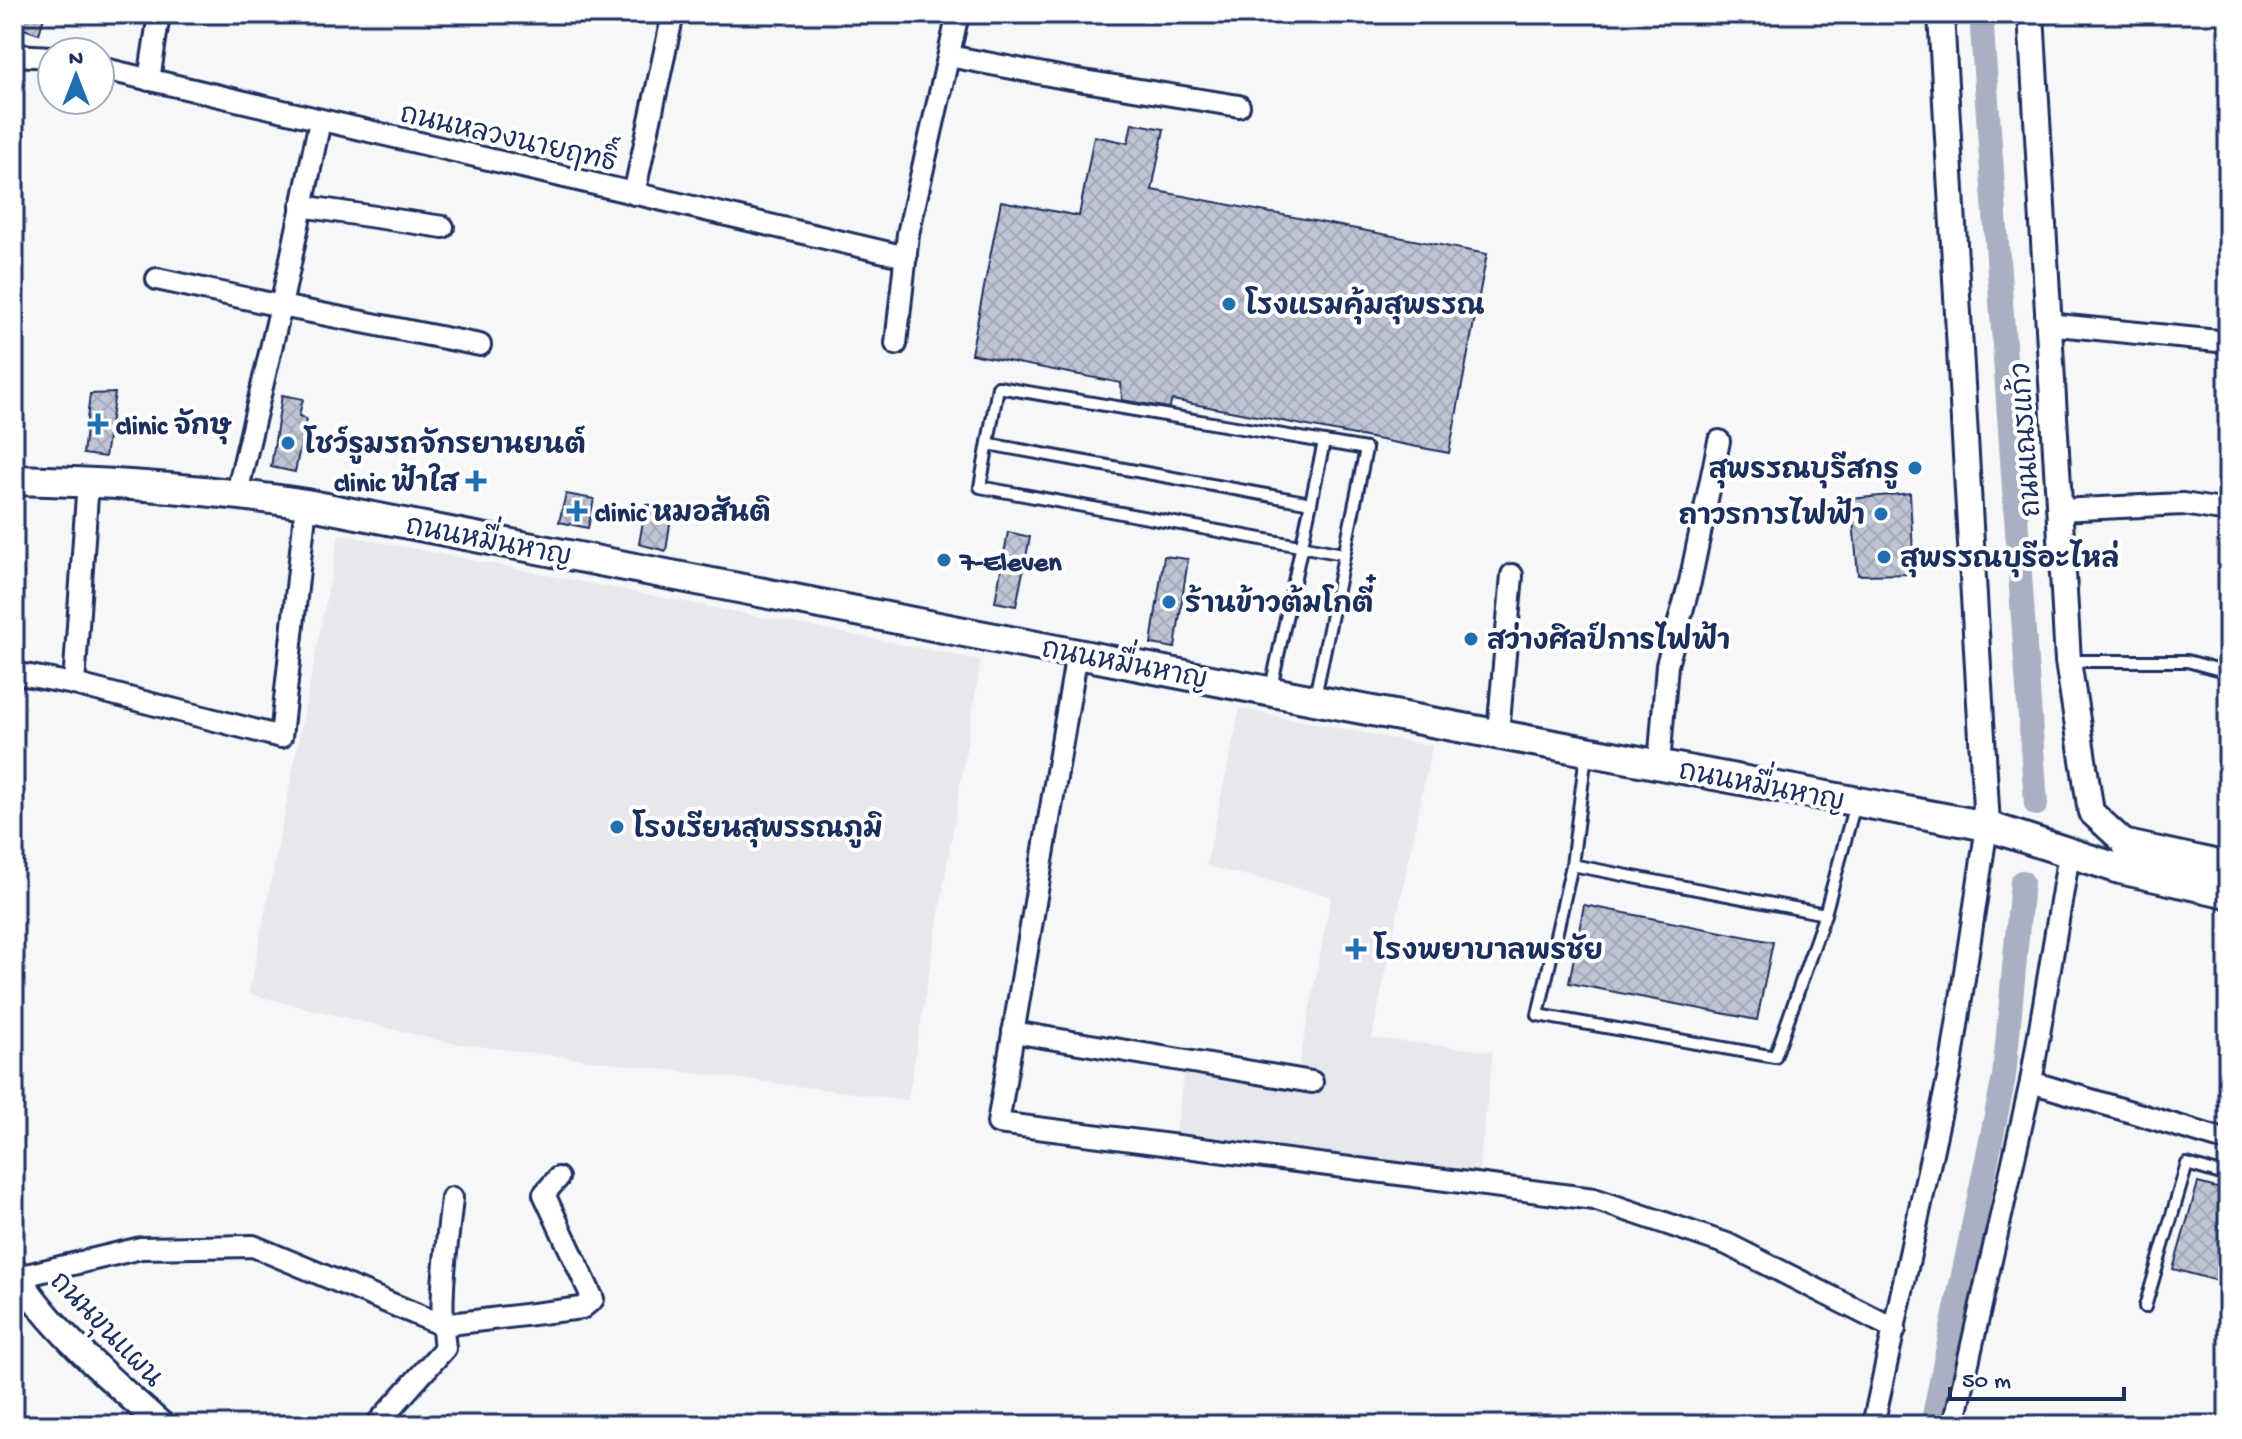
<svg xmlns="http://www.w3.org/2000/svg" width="2242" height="1439" font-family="'Gochi Hand','Playpen Sans Thai',sans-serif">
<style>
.built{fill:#e6e8ee}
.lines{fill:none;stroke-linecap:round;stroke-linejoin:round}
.canal{stroke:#a9b0c1;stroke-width:24}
.building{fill:url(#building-cross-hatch);stroke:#1b2f5e;stroke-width:2}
.service-casing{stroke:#1b2f5e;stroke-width:16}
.minor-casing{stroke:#1b2f5e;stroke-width:26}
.tertiary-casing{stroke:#1b2f5e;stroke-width:30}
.secondary-casing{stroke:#1b2f5e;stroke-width:34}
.service{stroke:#fff;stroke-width:10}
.minor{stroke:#fff;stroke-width:20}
.tertiary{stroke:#fff;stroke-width:24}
.secondary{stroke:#fff;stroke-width:28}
.poi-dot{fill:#1f6fb2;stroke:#fff;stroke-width:3}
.labels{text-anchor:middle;stroke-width:8;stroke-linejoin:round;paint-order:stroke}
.street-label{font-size:28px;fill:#1b2f5e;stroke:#fff}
.poi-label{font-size:28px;font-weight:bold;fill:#1b2f5e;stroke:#fff;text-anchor:start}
</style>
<defs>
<pattern id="building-cross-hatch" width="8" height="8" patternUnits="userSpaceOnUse" patternTransform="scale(2)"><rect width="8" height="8" fill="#c0c4d3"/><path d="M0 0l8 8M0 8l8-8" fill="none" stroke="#a4a9b8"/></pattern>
</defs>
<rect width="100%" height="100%" fill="#f6f7f9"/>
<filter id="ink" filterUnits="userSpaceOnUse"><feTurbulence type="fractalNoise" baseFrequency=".0125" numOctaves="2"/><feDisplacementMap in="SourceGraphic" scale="16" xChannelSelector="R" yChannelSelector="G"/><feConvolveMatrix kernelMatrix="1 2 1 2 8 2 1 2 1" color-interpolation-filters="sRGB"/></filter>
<g filter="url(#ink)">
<g class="built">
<path d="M 339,534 L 981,660 L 908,1100 L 445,1042 L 249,994 Z"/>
<path d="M 1240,709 L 1432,746 L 1372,1038 L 1493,1052 L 1478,1177 L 1175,1138 L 1184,1071 L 1295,1087 L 1331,896 L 1206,866 Z"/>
</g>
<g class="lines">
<g class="canal">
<path d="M 1981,14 L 2036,804"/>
<path d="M 1932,1425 L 2004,1077 L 2022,882"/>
</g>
</g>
<g class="building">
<path d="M 14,14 L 45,14 L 39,34 L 14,26 Z"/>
<path d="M 1132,123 L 1164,129 L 1152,190 L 1487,254 L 1449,453 L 1172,400 L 1169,408 L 1122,400 L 1121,383 L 971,354 L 1001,201 L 1079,216 L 1094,136 L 1128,143 Z"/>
<path d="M 115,393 L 105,457 L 83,454 L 90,394 Z"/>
<path d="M 282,395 L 303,399 L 299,416 L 306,419 L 295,472 L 271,467 Z"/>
<path d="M 1910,493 L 1914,574 L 1858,575 L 1851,499 Z"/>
<path d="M 566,494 L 594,499 L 588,528 L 559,522 Z"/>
<path d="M 646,504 L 672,510 L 666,551 L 639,544 Z"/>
<path d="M 1008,532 L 1030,537 L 1016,606 L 995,602 Z"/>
<path d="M 1164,556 L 1188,559 L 1175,648 L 1151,644 Z"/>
<path d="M 1584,905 L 1773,942 L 1757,1020 L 1569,983 Z"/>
<path d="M 2198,1183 L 2228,1191 L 2228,1260 L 2222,1282 L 2173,1269 Z"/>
</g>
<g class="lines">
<defs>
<g id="service">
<path d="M 988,444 L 1311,503"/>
<path d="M 2068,661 L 2187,661 L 2228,672"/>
<path d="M 1271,688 L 1324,442"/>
<path d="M 1315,697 L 1366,449 L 998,387 L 980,487 L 1343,554"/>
<path d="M 1586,754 L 1572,865 L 1538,1015 L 1775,1057 L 1825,914 L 1855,804"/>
<path d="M 1572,865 L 1825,914"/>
<path d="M 2145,1307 L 2187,1164 L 2228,1176"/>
</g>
<g id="minor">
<path d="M 14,55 L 52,57"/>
<path d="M 949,56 L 1065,78 L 1239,106"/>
<path d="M 100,68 L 906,257"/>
<path d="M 149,80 L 159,14"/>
<path d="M 634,194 L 673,14"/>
<path d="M 301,206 L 443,227"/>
<path d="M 157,279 L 281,306 L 480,345"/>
<path d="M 2047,324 L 2228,342"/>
<path d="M 896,344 L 908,234 L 958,14"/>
<path d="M 237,493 L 281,306 L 320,121"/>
<path d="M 2059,510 L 2183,504 L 2228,511"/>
<path d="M 1077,653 L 998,1123 L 1594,1199 L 1727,1244 L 1895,1329"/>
<path d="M 14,673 L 74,684 L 281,737 L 306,504"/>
<path d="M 74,684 L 88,481"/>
<path d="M 1498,733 L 1512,575"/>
<path d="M 1659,765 L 1667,665 L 1690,582 L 1719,441"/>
<path d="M 1013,1032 L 1312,1082"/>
<path d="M 2031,1082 L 2228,1141"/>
<path d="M 18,1277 L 141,1248 L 253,1246 L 442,1325 L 582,1308 L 593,1299 L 544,1194 L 558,1178"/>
<path d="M 376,1425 L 445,1348 C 438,1298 447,1247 452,1198"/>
<path d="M 1873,1425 L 1951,1065 L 1987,826"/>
<path d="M 1954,1425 L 2031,1082 L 2069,854"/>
</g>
<g id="tertiary">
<path d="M 1941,14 L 1987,826"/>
<path d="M 2031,14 L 2068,661 L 2091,812 L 2127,845"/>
<path d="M 14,1270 C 47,1326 114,1383 162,1425"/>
</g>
<g id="secondary">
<path d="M 14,480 C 112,482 209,489 306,504 L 1314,700 L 1987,826 L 2120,869 L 2228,893"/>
<path d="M 2127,845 L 2228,867"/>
</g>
</defs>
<use href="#service" class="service-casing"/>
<use href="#minor" class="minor-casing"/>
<use href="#tertiary" class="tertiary-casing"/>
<use href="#secondary" class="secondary-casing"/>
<use href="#service" class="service"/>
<use href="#minor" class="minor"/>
<use href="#tertiary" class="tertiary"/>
<use href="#secondary" class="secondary"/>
</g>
</g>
<g class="poi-dot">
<circle cx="1229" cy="304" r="8"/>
<path d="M94 412h8v8h8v8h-8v8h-8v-8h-8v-8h8z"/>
<circle cx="288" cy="443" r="8"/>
<circle cx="1915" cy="468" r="8"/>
<path d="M472 469h8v8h8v8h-8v8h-8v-8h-8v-8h8z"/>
<path d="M573 499h8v8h8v8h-8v8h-8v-8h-8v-8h8z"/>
<circle cx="1881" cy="514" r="8"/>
<circle cx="1884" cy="557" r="8"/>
<circle cx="944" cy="560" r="8"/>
<circle cx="1169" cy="602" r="8"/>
<circle cx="1471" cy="639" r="8"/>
<circle cx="617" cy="827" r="8"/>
<path d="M1352 937h8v8h8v8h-8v8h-8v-8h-8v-8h8z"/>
</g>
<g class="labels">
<g class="street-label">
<text transform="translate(509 136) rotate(13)" y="10">ถนนหลวงนายฤทธิ์</text>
<text transform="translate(2024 440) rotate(-94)" y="10">ถนนเณรแก้ว</text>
<text transform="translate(489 539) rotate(11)" y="10">ถนนหมื่นหาญ</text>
<text transform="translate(1125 662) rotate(11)" y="10">ถนนหมื่นหาญ</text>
<text transform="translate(1762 784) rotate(11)" y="10">ถนนหมื่นหาญ</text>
<text transform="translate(108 1328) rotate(46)" y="10">ถนนขุนแผน</text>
</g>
<g class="poi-label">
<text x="1245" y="314">โรงแรมคุ้มสุพรรณ</text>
<text x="116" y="434">clinic จักษุ</text>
<text x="304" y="453">โชว์รูมรถจักรยานยนต์</text>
<text x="1899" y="478" text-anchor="end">สุพรรณบุรีสกรู</text>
<text x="458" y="491" text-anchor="end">clinic ฟ้าใส</text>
<text x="595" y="521">clinic หมอสันติ</text>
<text x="1865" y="524" text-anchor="end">ถาวรการไฟฟ้า</text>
<text x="1900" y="567">สุพรรณบุรีอะไหล่</text>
<text x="960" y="570">7-Eleven</text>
<text x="1185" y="612">ร้านข้าวต้มโกตี๋</text>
<text x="1487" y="649">สว่างศิลป์การไฟฟ้า</text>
<text x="633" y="837">โรงเรียนสุพรรณภูมิ</text>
<text x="1374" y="959">โรงพยาบาลพรชัย</text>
</g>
</g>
<rect width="2242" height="1439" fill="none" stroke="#fff" stroke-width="48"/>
<rect x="24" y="24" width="2194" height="1391" fill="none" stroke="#1b2f5e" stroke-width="3" filter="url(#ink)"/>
<g transform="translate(76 76)"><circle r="38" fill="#ffffff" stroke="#a4acbf" stroke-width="2"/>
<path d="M0-6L14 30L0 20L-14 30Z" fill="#1f6fb2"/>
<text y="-12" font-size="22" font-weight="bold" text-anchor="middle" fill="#1b2f5e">N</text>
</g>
<path d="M1950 1387v12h174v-12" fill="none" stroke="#1b2f5e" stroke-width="4"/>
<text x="1962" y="1387" font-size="24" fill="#1b2f5e" stroke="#ffffff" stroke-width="6" paint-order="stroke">50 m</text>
</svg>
